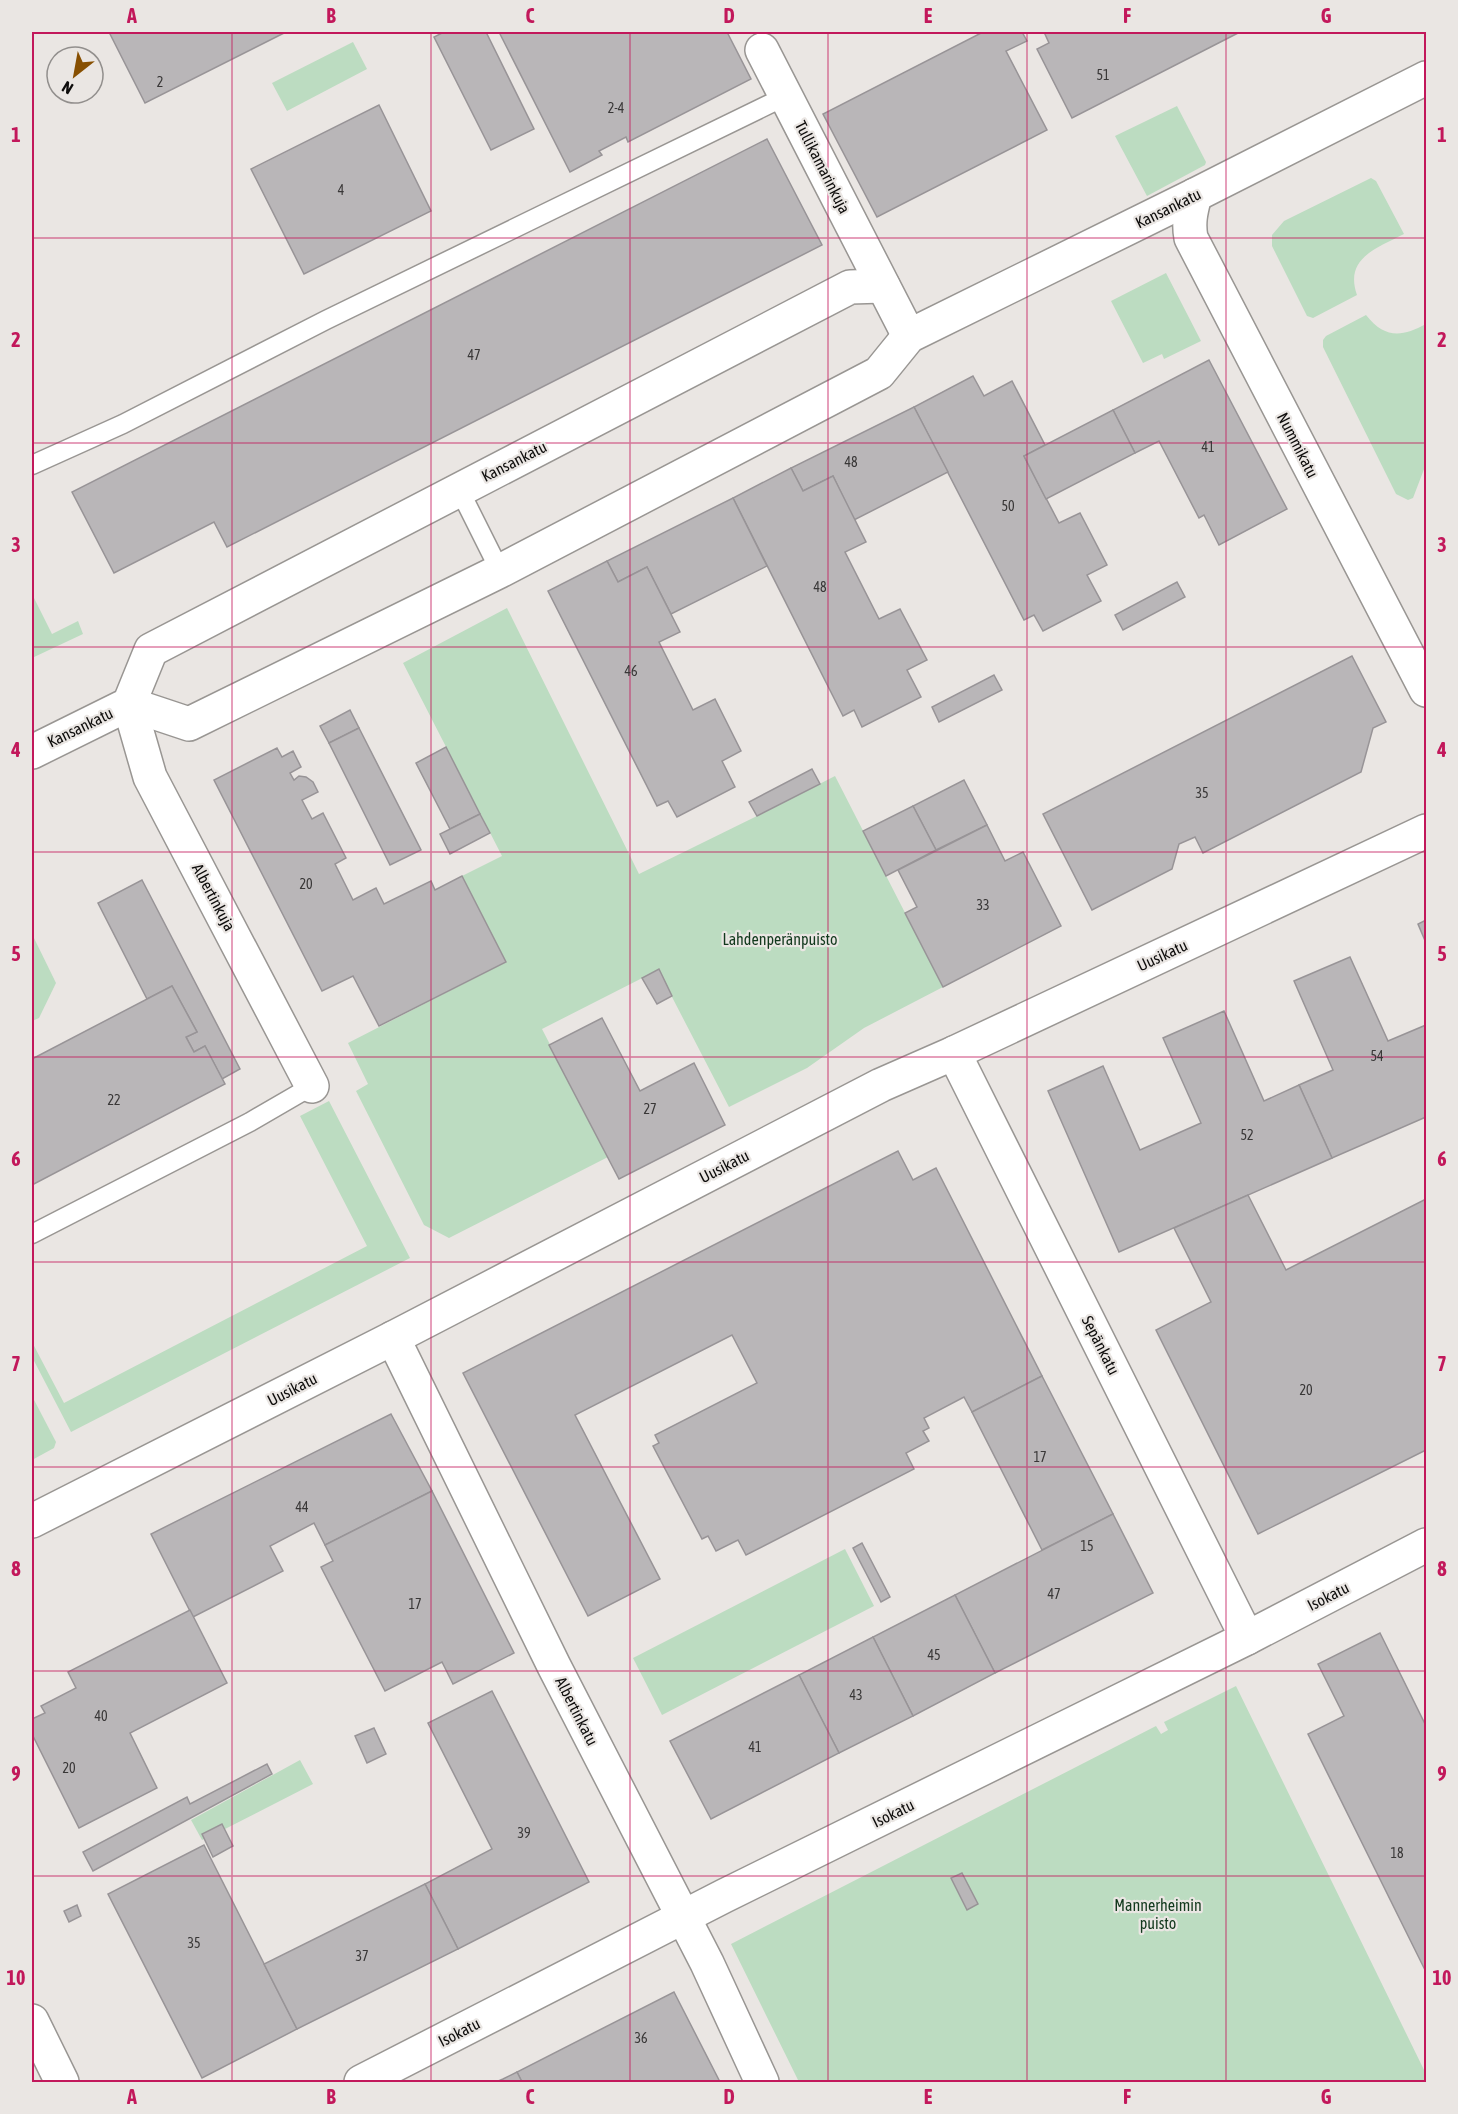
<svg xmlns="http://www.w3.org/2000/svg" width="1458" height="2114" font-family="'Asap Condensed',sans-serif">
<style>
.green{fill:#bcdcc1}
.building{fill:#b9b6b8;stroke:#989497;stroke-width:1.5}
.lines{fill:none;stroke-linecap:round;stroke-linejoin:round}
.service-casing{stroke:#999693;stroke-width:21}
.minor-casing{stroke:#999693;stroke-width:36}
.secondary-casing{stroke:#999693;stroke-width:36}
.service{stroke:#fff;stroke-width:18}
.minor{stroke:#fff;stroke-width:33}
.secondary{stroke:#fff;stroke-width:33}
.grid{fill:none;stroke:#c2185b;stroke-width:1.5;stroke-opacity:0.55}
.labels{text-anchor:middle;stroke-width:4.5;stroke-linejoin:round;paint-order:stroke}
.number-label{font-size:14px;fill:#393737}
.street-label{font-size:16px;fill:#0e0d0c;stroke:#eae6e3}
.park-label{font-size:16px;fill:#12391d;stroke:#eae6e3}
.neatline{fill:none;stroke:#c2185b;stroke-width:2}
.grid-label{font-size:20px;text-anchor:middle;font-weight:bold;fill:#c2185b}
</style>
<rect width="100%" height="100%" fill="#eae6e3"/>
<g class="green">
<path d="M 353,42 L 367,69 L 287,111 L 272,83 Z"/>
<path d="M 1177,106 L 1206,162 L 1205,165 L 1147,196 L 1115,136 Z"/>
<path d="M 1371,178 L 1376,181 L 1404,234 C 1377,248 1344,258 1357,295 L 1313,318 L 1307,316 L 1272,246 L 1272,235 L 1284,221 Z"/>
<path d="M 1166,273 L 1201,341 L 1164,359 L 1162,354 L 1143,363 L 1111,301 Z"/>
<path d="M 1366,315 C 1385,339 1402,337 1426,324 L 1426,464 L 1413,498 L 1408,500 L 1396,494 L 1323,347 L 1323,340 L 1326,336 Z"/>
<path d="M 32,594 L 52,634 L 78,621 L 83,634 L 32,658 Z"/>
<path d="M 507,608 L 639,874 L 757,816 L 835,776 L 943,987 L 864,1028 L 807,1068 L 729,1107 L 658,970 L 542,1029 L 608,1157 L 449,1238 L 424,1225 L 356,1091 L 368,1084 L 348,1043 L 506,962 L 462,876 L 502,856 L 403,663 Z"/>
<path d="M 32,934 L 56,983 L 39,1018 L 32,1021 Z"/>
<path d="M 329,1101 L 410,1258 L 71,1432 L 32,1357 L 32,1342 L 64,1403 L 367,1246 L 300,1116 Z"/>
<path d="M 32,1396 L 56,1442 L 54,1448 L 32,1460 Z"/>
<path d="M 845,1549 L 874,1606 L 662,1715 L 633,1658 Z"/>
<path d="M 1236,1686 L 1426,2074 L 1426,2082 L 799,2082 L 731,1944 L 1156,1726 L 1161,1734 L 1168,1730 L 1164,1722 Z"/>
<path d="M 300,1760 L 313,1784 L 225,1829 L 222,1824 L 202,1834 L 204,1839 L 202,1840 L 191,1820 Z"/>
</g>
<g class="building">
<path d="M 109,32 L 286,32 L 145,103 Z"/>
<path d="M 444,32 L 486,32 L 534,129 L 491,150 L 434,37 Z"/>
<path d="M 499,32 L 727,32 L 751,79 L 628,142 L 626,137 L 599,151 L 602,155 L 570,172 Z"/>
<path d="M 983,32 L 1022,32 L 1027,41 L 1006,51 L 1047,130 L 877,217 L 823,114 Z"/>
<path d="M 1044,32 L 1240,32 L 1072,118 L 1037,49 L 1049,43 Z"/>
<path d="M 379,105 L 431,211 L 304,274 L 251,169 Z"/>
<path d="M 767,139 L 822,245 L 227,547 L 214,522 L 114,573 L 72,492 Z"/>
<path d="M 1209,360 L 1287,509 L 1219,545 L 1204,515 L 1199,518 L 1159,441 L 1135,453 L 1113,410 Z"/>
<path d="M 973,376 L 984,396 L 1012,381 L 1045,445 L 1024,456 L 1059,523 L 1080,513 L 1107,565 L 1087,575 L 1101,601 L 1043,631 L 1034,615 L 1024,620 L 914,407 Z"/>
<path d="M 914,407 L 948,472 L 854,520 L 833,476 L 803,491 L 791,468 Z"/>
<path d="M 1113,410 L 1135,453 L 1046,499 L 1024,456 Z"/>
<path d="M 791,468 L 803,491 L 833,476 L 866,542 L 845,552 L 879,619 L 900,609 L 927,660 L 907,670 L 921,697 L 862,727 L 854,710 L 843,716 L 733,498 Z"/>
<path d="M 733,498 L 767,566 L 671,614 L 647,567 L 618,582 L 607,561 Z"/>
<path d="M 607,561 L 618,582 L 647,567 L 680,632 L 659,642 L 693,710 L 715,699 L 741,751 L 722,761 L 735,787 L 677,817 L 668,801 L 657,806 L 548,591 Z"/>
<path d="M 1177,582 L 1185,597 L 1123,630 L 1115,615 Z"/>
<path d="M 1352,656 L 1386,722 L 1373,728 L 1361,772 L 1203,853 L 1195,837 L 1179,844 L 1172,869 L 1092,910 L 1043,814 Z"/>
<path d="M 994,675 L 1002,690 L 939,722 L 932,707 Z"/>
<path d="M 350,710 L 359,728 L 329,743 L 320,726 Z"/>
<path d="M 359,728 L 421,850 L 390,865 L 329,743 Z"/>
<path d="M 446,747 L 480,814 L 450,829 L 416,763 Z"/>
<path d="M 277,748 L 282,757 L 293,751 L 301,767 L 290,773 L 294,780 L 299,776 L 306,777 L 313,782 L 318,792 L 302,800 L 312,819 L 323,813 L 346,858 L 335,864 L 353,900 L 376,888 L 384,904 L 431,881 L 435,890 L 462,876 L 506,962 L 379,1026 L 353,976 L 322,991 L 214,780 Z"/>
<path d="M 812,769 L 820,784 L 757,816 L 749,802 Z"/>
<path d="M 964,780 L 987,825 L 936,850 L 913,806 Z"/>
<path d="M 913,806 L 936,850 L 886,876 L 863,831 Z"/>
<path d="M 480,814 L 490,833 L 450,854 L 440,834 Z"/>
<path d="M 987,825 L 1005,861 L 1023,852 L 1061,926 L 943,987 L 905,913 L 917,907 L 898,870 Z"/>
<path d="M 142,880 L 240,1069 L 222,1079 L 205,1046 L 194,1052 L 186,1037 L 197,1032 L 172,986 L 147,999 L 98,903 Z"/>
<path d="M 1426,920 L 1426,943 L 1418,924 Z"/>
<path d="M 1350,957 L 1388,1041 L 1426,1025 L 1426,1117 L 1332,1158 L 1299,1085 L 1333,1070 L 1294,981 Z"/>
<path d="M 659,969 L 672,996 L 657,1004 L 642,978 Z"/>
<path d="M 172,986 L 197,1032 L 186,1037 L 194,1052 L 205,1046 L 225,1084 L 32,1185 L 32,1059 Z"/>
<path d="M 1224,1011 L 1264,1101 L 1299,1085 L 1332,1158 L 1119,1252 L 1048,1091 L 1103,1066 L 1140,1150 L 1201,1123 L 1163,1038 Z"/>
<path d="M 602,1018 L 640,1091 L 694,1063 L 725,1125 L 619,1179 L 549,1045 Z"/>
<path d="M 898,1151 L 913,1180 L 936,1168 L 1042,1376 L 972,1412 L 964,1397 L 924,1418 L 929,1428 L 923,1431 L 929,1441 L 906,1453 L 914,1469 L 746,1555 L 738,1540 L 716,1551 L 708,1536 L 702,1539 L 653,1446 L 659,1443 L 655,1435 L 757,1383 L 732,1335 L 575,1415 L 660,1579 L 588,1616 L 463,1373 Z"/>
<path d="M 1248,1195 L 1286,1270 L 1426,1199 L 1426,1450 L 1258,1534 L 1156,1330 L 1211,1302 L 1174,1228 Z"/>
<path d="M 1042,1376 L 1113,1514 L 1042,1550 L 972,1412 Z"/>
<path d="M 391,1414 L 432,1491 L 325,1545 L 314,1523 L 270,1546 L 283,1571 L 193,1617 L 151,1534 Z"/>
<path d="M 432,1491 L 514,1653 L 453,1684 L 442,1662 L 385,1691 L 321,1567 L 333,1561 L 325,1545 Z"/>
<path d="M 1113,1514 L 1153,1593 L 995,1673 L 955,1595 Z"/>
<path d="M 862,1543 L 890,1597 L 881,1602 L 853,1548 Z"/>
<path d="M 955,1595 L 995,1673 L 913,1716 L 873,1637 Z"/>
<path d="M 190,1610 L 227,1683 L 130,1733 L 157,1788 L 79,1828 L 32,1734 L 32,1719 L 45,1713 L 41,1706 L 76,1688 L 68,1672 Z"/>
<path d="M 1380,1633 L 1426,1726 L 1426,1972 L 1308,1734 L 1344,1716 L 1318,1664 Z"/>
<path d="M 873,1637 L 913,1716 L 839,1753 L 799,1675 Z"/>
<path d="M 799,1675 L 839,1753 L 711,1819 L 670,1741 Z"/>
<path d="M 492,1691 L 589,1882 L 458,1949 L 425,1884 L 492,1849 L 428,1723 Z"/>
<path d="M 374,1728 L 386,1754 L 367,1763 L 355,1736 Z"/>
<path d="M 267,1764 L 272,1774 L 93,1871 L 83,1852 L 187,1797 L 190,1804 Z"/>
<path d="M 222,1824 L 233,1846 L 213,1857 L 202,1834 Z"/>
<path d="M 204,1845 L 297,2029 L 202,2078 L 108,1894 Z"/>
<path d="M 962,1873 L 978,1904 L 967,1910 L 951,1878 Z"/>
<path d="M 425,1884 L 458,1949 L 297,2029 L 264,1964 Z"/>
<path d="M 77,1905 L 81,1916 L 69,1922 L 64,1911 Z"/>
<path d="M 674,1992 L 720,2082 L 522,2082 L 517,2072 Z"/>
<path d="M 517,2072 L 522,2082 L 496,2082 L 503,2079 Z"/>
</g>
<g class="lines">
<defs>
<g id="service">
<path d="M 32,465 L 123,424 L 326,320 L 786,96"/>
<path d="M 459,489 L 500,571"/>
<path d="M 32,1234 L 250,1122 L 312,1086"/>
</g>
<g id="minor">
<path d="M 762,50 L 909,336"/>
<path d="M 1195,195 C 1191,211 1188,222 1191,238 L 1426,690"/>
<path d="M 129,704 L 189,724 L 500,571 L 879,373 L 909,336 L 1195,195 L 1426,78"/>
<path d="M 129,704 L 150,777 L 312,1086"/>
<path d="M 32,752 L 129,704 L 151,650 L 850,287 L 883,286"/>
<path d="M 954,1053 L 1247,1638"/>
<path d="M 361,2082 L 724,1896 L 1247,1638 L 1426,1545"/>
</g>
<g id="secondary">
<path d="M 393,1338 L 554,1666 L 707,1963 L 762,2082"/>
<path d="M 32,1521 L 393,1338 L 881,1085 L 954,1053 L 1426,831"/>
<path d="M 32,2021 L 62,2082"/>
</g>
</defs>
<use href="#service" class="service-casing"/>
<use href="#minor" class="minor-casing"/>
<use href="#secondary" class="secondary-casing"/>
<use href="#service" class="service"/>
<use href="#minor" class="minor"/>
<use href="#secondary" class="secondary"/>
</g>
<path class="grid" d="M 232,32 L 232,2082M 431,32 L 431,2082M 630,32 L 630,2082M 828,32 L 828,2082M 1027,32 L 1027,2082M 1226,32 L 1226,2082M 32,238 L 1426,238M 32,443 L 1426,443M 32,647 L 1426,647M 32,852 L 1426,852M 32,1057 L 1426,1057M 32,1262 L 1426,1262M 32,1467 L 1426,1467M 32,1671 L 1426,1671M 32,1876 L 1426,1876"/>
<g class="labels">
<g class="number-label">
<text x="1103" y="80">51</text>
<text x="160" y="87">2</text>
<text x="616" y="113">2-4</text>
<text x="341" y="195">4</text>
<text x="474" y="360">47</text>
<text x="1208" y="452">41</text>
<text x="851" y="467">48</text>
<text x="1008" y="511">50</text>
<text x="820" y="592">48</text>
<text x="631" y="676">46</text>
<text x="1202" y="798">35</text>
<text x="306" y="889">20</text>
<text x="983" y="910">33</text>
<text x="1377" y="1061">54</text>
<text x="114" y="1105">22</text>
<text x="650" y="1114">27</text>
<text x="1247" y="1140">52</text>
<text x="1306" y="1395">20</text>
<text x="1040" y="1462">17</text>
<text x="302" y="1512">44</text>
<text x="1087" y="1551">15</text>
<text x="1054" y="1599">47</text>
<text x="415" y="1609">17</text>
<text x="934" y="1660">45</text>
<text x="856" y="1700">43</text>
<text x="101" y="1721">40</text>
<text x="755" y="1752">41</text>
<text x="69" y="1773">20</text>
<text x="524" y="1838">39</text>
<text x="1397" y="1858">18</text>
<text x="194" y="1948">35</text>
<text x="362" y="1961">37</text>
<text x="641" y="2043">36</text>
</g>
<g class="street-label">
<text transform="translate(823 167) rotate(63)" y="6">Tullikamarinkuja</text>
<text transform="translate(1168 208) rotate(-26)" y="6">Kansankatu</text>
<text transform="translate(1298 445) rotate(63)" y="6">Nummikatu</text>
<text transform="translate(514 461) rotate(-27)" y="6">Kansankatu</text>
<text transform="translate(80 727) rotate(-26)" y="6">Kansankatu</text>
<text transform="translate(214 897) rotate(62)" y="6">Albertinkuja</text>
<text transform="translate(1162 955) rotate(-25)" y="6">Uusikatu</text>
<text transform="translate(724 1166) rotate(-27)" y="6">Uusikatu</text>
<text transform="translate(1101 1345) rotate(63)" y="6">Sepänkatu</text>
<text transform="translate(292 1389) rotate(-27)" y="6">Uusikatu</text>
<text transform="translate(1328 1596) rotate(-27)" y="6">Isokatu</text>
<text transform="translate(577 1711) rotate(63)" y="6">Albertinkatu</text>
<text transform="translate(893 1813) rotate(-26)" y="6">Isokatu</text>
<text transform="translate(459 2032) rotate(-27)" y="6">Isokatu</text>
</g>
<g class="park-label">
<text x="780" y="945">Lahdenperänpuisto</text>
<text x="1158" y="1911">Mannerheimin<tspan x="1158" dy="18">puisto</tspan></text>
</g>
</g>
<rect width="1458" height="2114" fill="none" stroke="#eae6e3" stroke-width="66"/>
<g transform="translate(75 75) rotate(211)"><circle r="28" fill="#eae6e3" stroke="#928f8d" stroke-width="1.5"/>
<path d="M0-4.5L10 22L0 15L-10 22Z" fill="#874f01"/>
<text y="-9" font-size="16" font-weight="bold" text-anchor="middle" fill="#0e0d0c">N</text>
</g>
<rect x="33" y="33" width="1392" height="2048" class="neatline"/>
<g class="grid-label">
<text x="132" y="23">A</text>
<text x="331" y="23">B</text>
<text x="530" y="23">C</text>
<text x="729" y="23">D</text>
<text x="928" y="23">E</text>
<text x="1127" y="23">F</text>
<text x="1326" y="23">G</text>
<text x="16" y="142">1</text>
<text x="1442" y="142">1</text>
<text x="16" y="347">2</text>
<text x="1442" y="347">2</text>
<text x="16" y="552">3</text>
<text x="1442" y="552">3</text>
<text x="16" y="757">4</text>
<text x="1442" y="757">4</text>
<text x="16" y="961">5</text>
<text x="1442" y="961">5</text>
<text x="16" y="1166">6</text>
<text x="1442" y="1166">6</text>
<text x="16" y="1371">7</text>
<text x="1442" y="1371">7</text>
<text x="16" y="1576">8</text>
<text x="1442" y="1576">8</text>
<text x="16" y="1781">9</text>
<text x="1442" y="1781">9</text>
<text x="16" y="1985">10</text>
<text x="1442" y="1985">10</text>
<text x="132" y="2104">A</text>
<text x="331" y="2104">B</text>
<text x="530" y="2104">C</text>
<text x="729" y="2104">D</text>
<text x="928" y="2104">E</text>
<text x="1127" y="2104">F</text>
<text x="1326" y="2104">G</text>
</g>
</svg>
